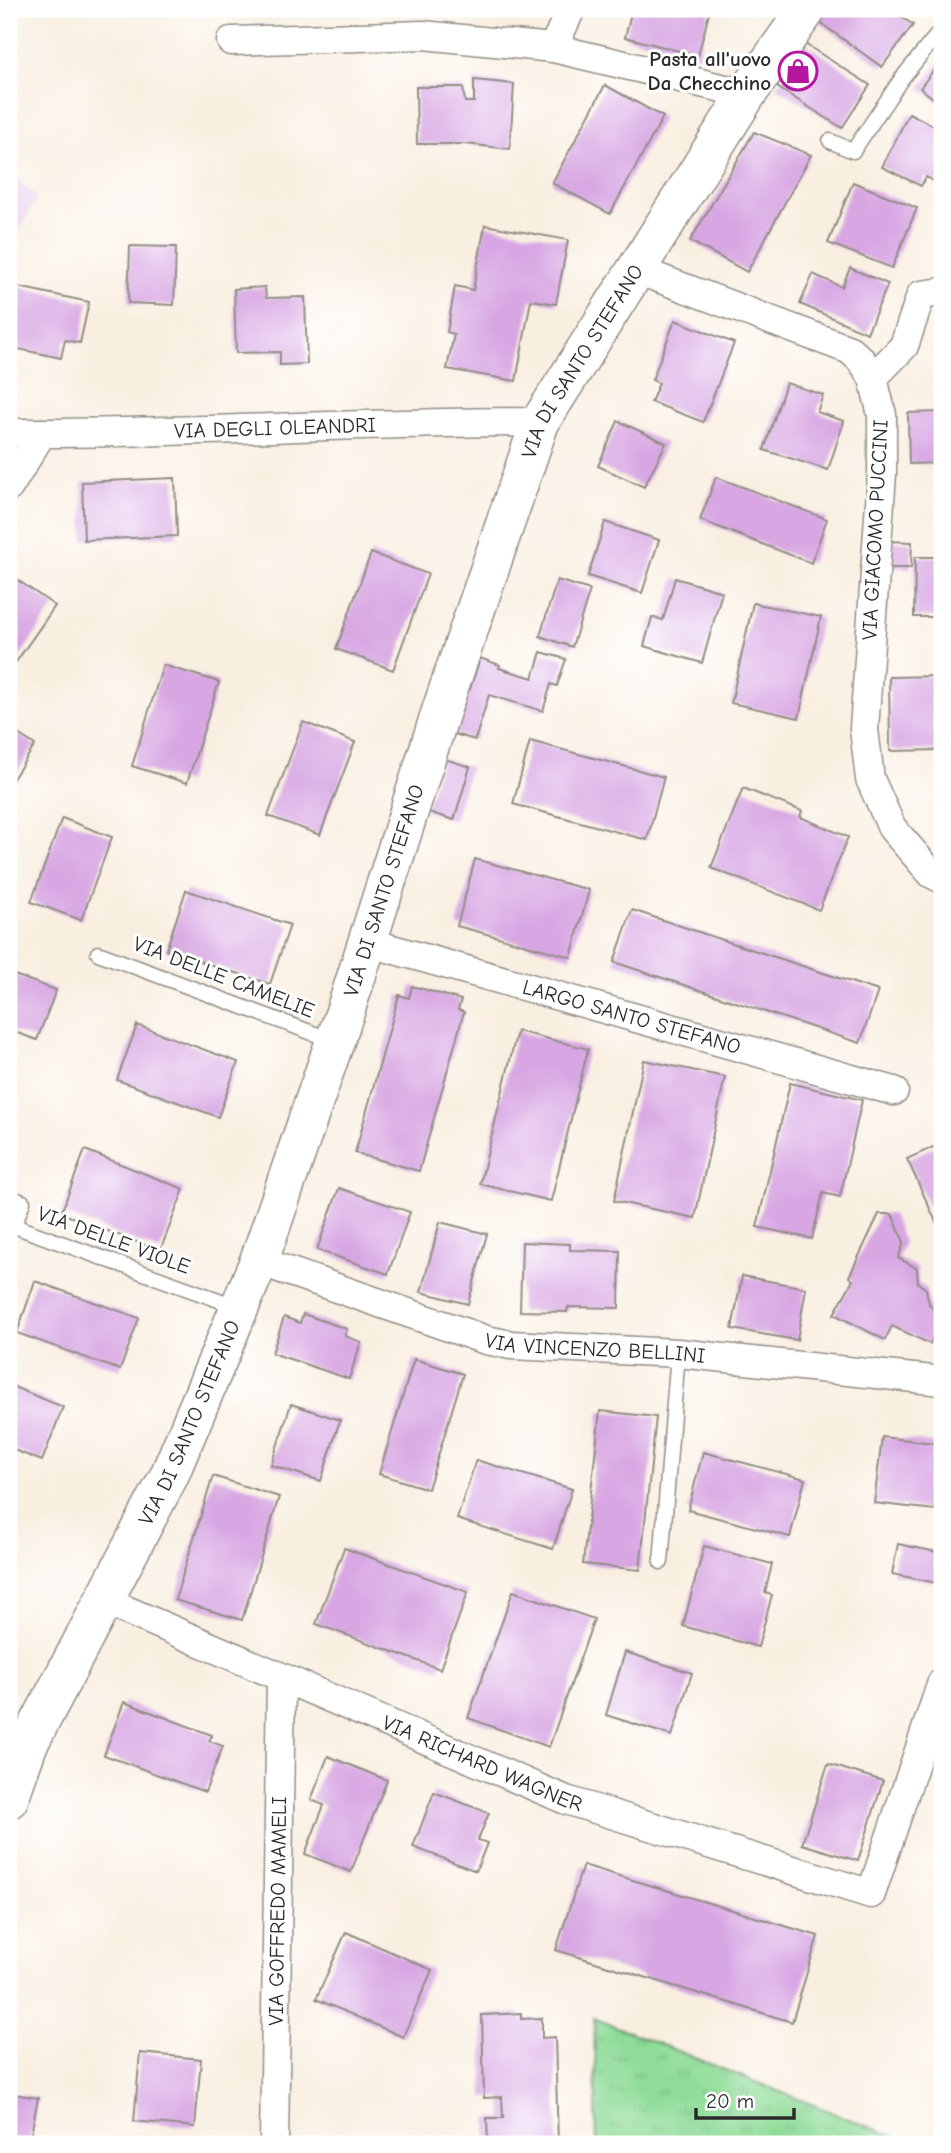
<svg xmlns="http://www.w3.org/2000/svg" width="951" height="2153" font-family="'Comic Neue',sans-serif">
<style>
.built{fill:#e8d2ef}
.grass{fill:url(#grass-tufts);stroke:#5d8462;stroke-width:2}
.building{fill:#d8a7e3}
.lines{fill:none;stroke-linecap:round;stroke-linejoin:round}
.lane-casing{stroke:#928d86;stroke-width:17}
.street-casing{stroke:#928d86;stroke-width:31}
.secondary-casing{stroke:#928d86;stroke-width:41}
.lane{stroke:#fff;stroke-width:14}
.street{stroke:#fff;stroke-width:28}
.secondary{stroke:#fff;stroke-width:38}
.labels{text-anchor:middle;stroke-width:6;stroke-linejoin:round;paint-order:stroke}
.poi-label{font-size:21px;font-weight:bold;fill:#2b2b2b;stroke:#fff;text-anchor:end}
.street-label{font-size:21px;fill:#2b2b2b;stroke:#fff}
</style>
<defs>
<pattern id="grass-tufts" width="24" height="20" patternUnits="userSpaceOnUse" patternTransform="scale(1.75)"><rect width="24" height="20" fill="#8fdc99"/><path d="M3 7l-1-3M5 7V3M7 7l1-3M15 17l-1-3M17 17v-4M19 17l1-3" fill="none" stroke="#7cbd84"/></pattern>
</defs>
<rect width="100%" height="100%" fill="#fff"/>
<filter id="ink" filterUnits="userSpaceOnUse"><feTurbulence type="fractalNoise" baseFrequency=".0143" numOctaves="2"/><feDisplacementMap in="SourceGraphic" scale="14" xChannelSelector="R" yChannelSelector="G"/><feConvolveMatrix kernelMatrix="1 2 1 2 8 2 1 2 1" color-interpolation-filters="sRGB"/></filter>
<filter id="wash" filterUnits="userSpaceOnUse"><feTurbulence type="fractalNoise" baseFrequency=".00686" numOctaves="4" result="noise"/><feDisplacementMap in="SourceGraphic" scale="28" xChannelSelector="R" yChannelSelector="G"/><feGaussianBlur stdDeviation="1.57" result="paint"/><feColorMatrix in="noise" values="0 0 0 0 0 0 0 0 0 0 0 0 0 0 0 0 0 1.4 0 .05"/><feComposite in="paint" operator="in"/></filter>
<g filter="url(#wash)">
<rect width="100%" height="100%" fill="#f9efe1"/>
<path class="built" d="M 9,172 L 37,197 L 9,251 Z"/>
<path class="grass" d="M 594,2018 L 912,2144 L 597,2144 Z"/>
<g id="blocks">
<g class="building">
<path d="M 632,9 L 710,9 L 698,56 L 625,37 Z"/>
<path d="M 822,9 L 890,9 L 913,25 L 882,67 L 815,19 Z"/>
<path d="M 805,44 L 870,85 L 842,128 L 777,87 Z"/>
<path d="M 942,59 L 942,105 L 920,88 Z"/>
<path d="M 474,80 L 514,84 L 510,149 L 465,144 L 417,144 L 416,87 L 463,87 L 465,102 L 474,102 Z"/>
<path d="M 605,85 L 663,117 L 610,214 L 552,183 Z"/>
<path d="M 909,113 L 942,130 L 942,185 L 926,177 L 921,186 L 882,167 Z"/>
<path d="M 754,132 L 811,155 L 747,272 L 690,241 Z"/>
<path d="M 853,182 L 917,208 L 892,268 L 828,243 Z"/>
<path d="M 485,225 L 568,240 L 556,304 L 531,300 L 516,381 L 447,369 L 454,334 L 447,332 L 455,286 L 473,290 Z"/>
<path d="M 130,246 L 176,247 L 174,305 L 128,303 Z"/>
<path d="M 850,268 L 888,284 L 867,333 L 800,304 L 813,274 L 842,287 Z"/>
<path d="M 9,285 L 89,302 L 80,343 L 65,340 L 61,358 L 14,348 L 18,331 L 9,329 Z"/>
<path d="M 265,287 L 266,298 L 305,297 L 307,364 L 280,365 L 280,352 L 236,353 L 234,289 Z"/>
<path d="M 937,302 L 942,302 L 942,358 L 938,358 Z"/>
<path d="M 675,320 L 734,343 L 703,422 L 651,402 L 659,383 L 652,380 Z"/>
<path d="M 786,383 L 823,395 L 817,412 L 844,421 L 828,470 L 764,450 Z"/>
<path d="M 942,412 L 942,463 L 909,464 L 908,413 Z"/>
<path d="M 618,421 L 666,443 L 644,487 L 598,466 Z"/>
<path d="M 716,477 L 827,519 L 811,563 L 700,520 Z"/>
<path d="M 175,478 L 177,536 L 84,540 L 82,482 Z"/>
<path d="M 605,522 L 659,540 L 642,593 L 588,576 Z"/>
<path d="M 885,541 L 912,542 L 911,568 L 884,568 Z"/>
<path d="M 371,553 L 428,574 L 393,670 L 336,649 Z"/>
<path d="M 915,557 L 942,557 L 942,617 L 914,617 Z"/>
<path d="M 9,574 L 55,606 L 9,672 Z"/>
<path d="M 675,578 L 722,592 L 702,663 L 644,646 L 652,617 L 663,620 Z"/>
<path d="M 557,580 L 590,590 L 572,647 L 540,636 Z"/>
<path d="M 753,603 L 821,617 L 799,718 L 731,703 Z"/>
<path d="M 541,652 L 566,659 L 557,686 L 551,684 L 543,711 L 489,695 L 475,740 L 451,733 L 466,688 L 470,689 L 480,658 L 500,665 L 499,668 L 533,678 Z"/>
<path d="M 163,665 L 219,682 L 187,783 L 132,766 Z"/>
<path d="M 942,676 L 942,750 L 890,751 L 889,677 Z"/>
<path d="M 303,722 L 355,742 L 320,835 L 268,816 Z"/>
<path d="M 9,728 L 35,745 L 9,785 Z"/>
<path d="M 530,741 L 664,777 L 647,840 L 513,804 Z"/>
<path d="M 442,758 L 470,767 L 454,820 L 425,811 Z"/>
<path d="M 743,788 L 802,811 L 800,817 L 848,837 L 819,910 L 711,868 Z"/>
<path d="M 62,818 L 112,837 L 81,920 L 31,902 Z"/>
<path d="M 475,859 L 589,890 L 571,957 L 457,926 Z"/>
<path d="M 186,890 L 290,925 L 270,984 L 166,950 Z"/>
<path d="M 632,910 L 878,991 L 860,1043 L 614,962 Z"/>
<path d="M 9,973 L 56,990 L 37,1040 L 9,1030 Z"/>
<path d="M 412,986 L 461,1000 L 458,1010 L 464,1012 L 419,1171 L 355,1153 L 399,995 L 409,998 Z"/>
<path d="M 137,1025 L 238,1062 L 218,1117 L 117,1080 Z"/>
<path d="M 517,1031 L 588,1049 L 551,1201 L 480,1184 Z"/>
<path d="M 644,1060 L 725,1077 L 695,1218 L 614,1201 Z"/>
<path d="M 790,1083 L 862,1100 L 840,1197 L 823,1193 L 812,1239 L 757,1227 Z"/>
<path d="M 942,1143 L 942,1222 L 937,1224 L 907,1159 Z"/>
<path d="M 85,1150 L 184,1189 L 160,1251 L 61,1213 Z"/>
<path d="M 339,1188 L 410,1212 L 388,1274 L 317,1250 Z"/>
<path d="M 879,1214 L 892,1214 L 904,1242 L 898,1258 L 917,1268 L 918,1283 L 926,1289 L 929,1304 L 942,1318 L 930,1344 L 892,1326 L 885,1340 L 834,1314 L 853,1280 L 849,1277 Z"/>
<path d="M 440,1222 L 487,1234 L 468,1304 L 421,1292 Z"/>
<path d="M 522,1242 L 570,1244 L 570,1250 L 620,1251 L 619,1308 L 568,1307 L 567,1312 L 520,1311 Z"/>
<path d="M 742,1276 L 806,1288 L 797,1340 L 732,1329 Z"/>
<path d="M 35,1281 L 139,1318 L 120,1370 L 17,1333 Z"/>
<path d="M 303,1314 L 347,1329 L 345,1336 L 361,1342 L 349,1379 L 272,1353 L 284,1317 L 300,1323 Z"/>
<path d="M 414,1359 L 463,1374 L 428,1489 L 379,1474 Z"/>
<path d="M 9,1385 L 63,1407 L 42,1461 L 9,1448 Z"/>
<path d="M 291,1404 L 340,1420 L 321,1481 L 271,1465 Z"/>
<path d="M 600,1411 L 656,1417 L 640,1570 L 583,1564 Z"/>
<path d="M 882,1437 L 942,1444 L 935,1510 L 874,1503 Z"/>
<path d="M 703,1452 L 805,1479 L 790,1537 L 688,1510 Z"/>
<path d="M 476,1460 L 572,1489 L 553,1549 L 457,1519 Z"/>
<path d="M 213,1476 L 279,1497 L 242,1620 L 175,1600 Z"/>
<path d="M 898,1544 L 942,1553 L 942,1584 L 892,1574 Z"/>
<path d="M 704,1546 L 772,1564 L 765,1593 L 772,1595 L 758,1647 L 683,1626 Z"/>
<path d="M 344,1548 L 468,1592 L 440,1669 L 316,1624 Z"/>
<path d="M 513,1591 L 594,1619 L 549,1747 L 468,1718 Z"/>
<path d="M 625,1652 L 692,1673 L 672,1736 L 606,1715 Z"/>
<path d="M 124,1702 L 212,1735 L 209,1741 L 223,1746 L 205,1792 L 104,1755 Z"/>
<path d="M 328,1756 L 387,1780 L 351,1872 L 305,1854 L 324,1805 L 311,1800 Z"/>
<path d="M 828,1764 L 883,1781 L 858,1861 L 802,1844 Z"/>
<path d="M 434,1792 L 489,1813 L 478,1840 L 487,1843 L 476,1871 L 413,1847 Z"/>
<path d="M 583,1865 L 818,1936 L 792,2022 L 556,1950 Z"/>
<path d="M 346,1932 L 432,1970 L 403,2037 L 316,1999 Z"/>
<path d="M 521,2013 L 521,2019 L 542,2018 L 542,2038 L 555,2037 L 558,2144 L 488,2144 L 487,2118 L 503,2118 L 502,2097 L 484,2098 L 482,2015 Z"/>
<path d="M 140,2053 L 201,2059 L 195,2127 L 134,2121 Z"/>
<path d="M 9,2093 L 38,2098 L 30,2140 L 9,2137 Z"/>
</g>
</g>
</g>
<g filter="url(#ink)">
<use href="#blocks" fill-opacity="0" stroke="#928d86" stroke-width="2"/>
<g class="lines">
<defs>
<g id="lane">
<path d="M 830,141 L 853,151 L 902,78 L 942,29"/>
<path d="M 98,953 L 334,1041"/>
<path d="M 9,1197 L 23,1202 L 14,1226 L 238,1307"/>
<path d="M 661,1562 L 678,1353"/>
</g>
<g id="street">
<path d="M 231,41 L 423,35 L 553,48 L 747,94"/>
<path d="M 553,48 L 571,9"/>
<path d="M 637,270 L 850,350 L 862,361 L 873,378 L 882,415 L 882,474 L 864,729 L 870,779 L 892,828 L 932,874 L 942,879"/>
<path d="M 873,378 L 904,346 L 921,295 L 942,292"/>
<path id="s1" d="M 9,433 C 186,434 363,422 540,422"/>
<path d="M 9,487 L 42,433"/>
<path id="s2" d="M 367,942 L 894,1091"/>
<path id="s3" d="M 259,1261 L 486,1340 L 511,1345 L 678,1353 L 942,1381"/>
<path id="s4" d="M 105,1601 L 566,1800 L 871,1894 L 942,1682"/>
<path id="s5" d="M 274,2144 L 281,1679"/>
</g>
<g id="secondary">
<path id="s6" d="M 9,1799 L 28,1745 L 169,1476 L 259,1261 L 345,1012 L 442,708 L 540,422 L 747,94 L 807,9"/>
</g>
</defs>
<use href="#lane" class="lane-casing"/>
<use href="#street" class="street-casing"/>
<use href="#secondary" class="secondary-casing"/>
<use href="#lane" class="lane"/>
<use href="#street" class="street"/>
<use href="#secondary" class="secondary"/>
</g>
</g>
<defs>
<symbol id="shop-ring" viewBox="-11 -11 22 22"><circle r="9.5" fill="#fff" stroke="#b5179e" stroke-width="1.5"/><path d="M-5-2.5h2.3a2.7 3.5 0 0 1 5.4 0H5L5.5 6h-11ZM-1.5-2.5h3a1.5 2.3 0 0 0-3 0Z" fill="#b5179e"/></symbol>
</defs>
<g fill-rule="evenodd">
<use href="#shop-ring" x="776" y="49" width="44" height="44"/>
</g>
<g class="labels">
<g class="poi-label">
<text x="771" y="66">Pasta all'uovo<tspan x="771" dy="24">Da Checchino</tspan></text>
</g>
<g class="street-label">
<text dy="7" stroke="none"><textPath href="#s6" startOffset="1552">VIA DI SANTO STEFANO</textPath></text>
<text dy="7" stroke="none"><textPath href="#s1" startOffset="266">VIA DEGLI OLEANDRI</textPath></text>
<text transform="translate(875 530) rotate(-87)" y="7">VIA GIACOMO PUCCINI</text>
<text dy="7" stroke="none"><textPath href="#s6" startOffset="985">VIA DI SANTO STEFANO</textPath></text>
<text transform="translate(224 977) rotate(21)" y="7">VIA DELLE CAMELIE</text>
<text dy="7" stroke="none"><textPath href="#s2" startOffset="275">LARGO SANTO STEFANO</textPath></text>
<text transform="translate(114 1240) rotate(20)" y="7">VIA DELLE VIOLE</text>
<text dy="7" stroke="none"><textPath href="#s3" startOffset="350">VIA VINCENZO BELLINI</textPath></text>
<text dy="7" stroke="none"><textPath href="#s6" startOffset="418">VIA DI SANTO STEFANO</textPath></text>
<text dy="7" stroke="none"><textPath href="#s4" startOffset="411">VIA RICHARD WAGNER</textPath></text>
<text dy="7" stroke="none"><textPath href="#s5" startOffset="233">VIA GOFFREDO MAMELI</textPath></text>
</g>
</g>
<rect width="951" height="2153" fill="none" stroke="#fff" stroke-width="35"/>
<path d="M696 2108v10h98v-10" fill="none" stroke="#2b2b2b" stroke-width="3.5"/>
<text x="706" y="2108" font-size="21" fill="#2b2b2b" stroke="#ffffff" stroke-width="5" paint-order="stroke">20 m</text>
</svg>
